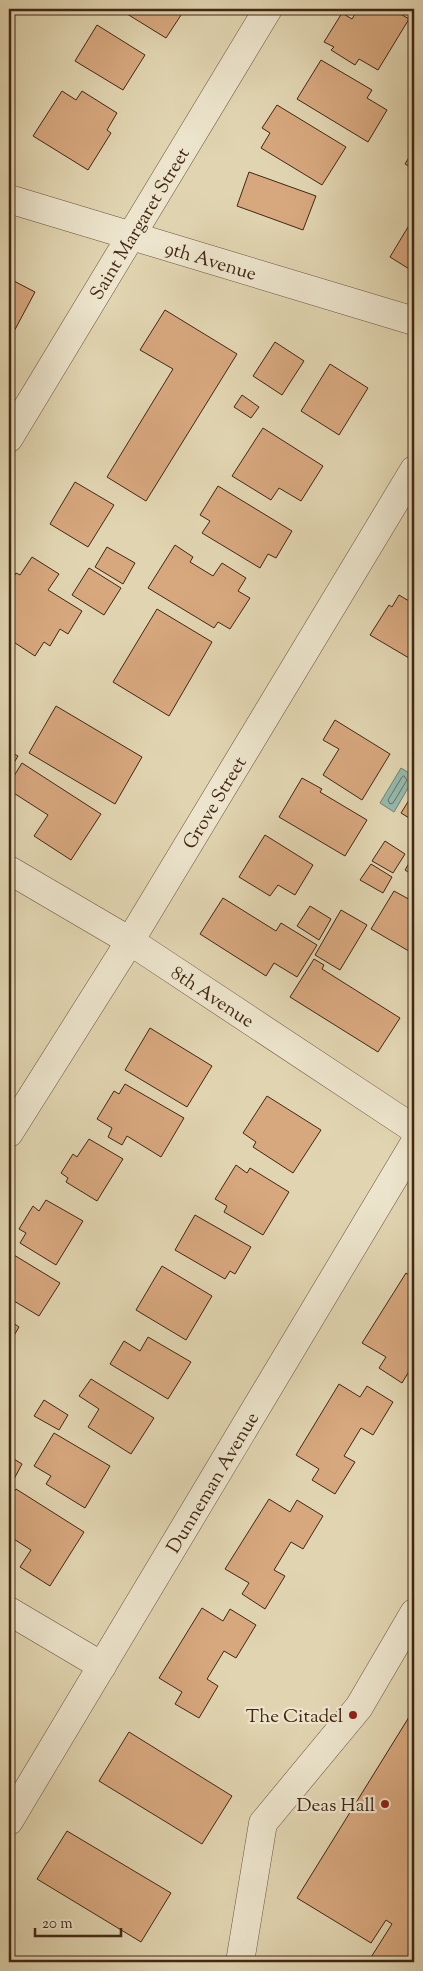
<svg xmlns="http://www.w3.org/2000/svg" width="423" height="1971" font-family="'Sorts Mill Goudy',serif">
<style>
.water{fill:#94b9ac;stroke:#737f6f}
.lines{fill:none;stroke-linecap:round;stroke-linejoin:round}
.shore{stroke:#6a7060;stroke-width:1}
.building{fill:#d7a77e;stroke:#412713}
.minor-casing{stroke:#69523a;stroke-width:29}
.minor{stroke:#ece4cc;stroke-width:28}
.poi-dot{fill:#8f2418;stroke:#ece4cc;stroke-width:2}
.labels{text-anchor:middle;stroke-width:4.5;stroke-linejoin:round;paint-order:stroke}
.street-label{font-size:19px;fill:#412713;stroke:#ece4cc}
.poi-label{font-size:19px;fill:#412713;stroke:#ece4cc;text-anchor:end}
</style>
<rect width="100%" height="100%" fill="#e1d5b1"/>
<filter id="stains"><feTurbulence type="fractalNoise" baseFrequency=".004" numOctaves="4"/><feColorMatrix values="0 0 0 0 .2 0 0 0 0 .09 0 0 0 0 .02 0 0 0 .5 -.17"/></filter>
<radialGradient id="worn" r=".72"><stop offset=".6" stop-color="#630" stop-opacity="0"/><stop offset="1" stop-color="#630" stop-opacity=".3"/></radialGradient>
<path class="water" d="M 401,768 L 414,776 L 414,778 L 394,812 L 380,803 Z"/>
<g class="lines">
<path class="shore" d="M 404,776 L 407,780 L 393,803 L 390,804 L 388,800 L 402,777 Z"/>
</g>
<g class="building">
<path d="M 119,9 L 178,9 L 183,12 L 166,38 Z"/>
<path d="M 358,9 L 392,9 L 409,19 L 378,70 L 359,59 L 355,65 L 331,50 L 334,47 L 324,42 L 342,13 L 352,19 Z"/>
<path d="M 97,25 L 145,55 L 123,90 L 75,61 Z"/>
<path d="M 321,60 L 372,90 L 367,98 L 387,110 L 368,142 L 297,99 Z"/>
<path d="M 62,91 L 76,100 L 82,91 L 117,113 L 107,130 L 111,133 L 88,170 L 33,136 Z"/>
<path d="M 277,105 L 346,147 L 322,185 L 261,148 L 270,133 L 262,128 Z"/>
<path d="M 414,149 L 414,169 L 405,164 Z"/>
<path d="M 249,172 L 316,196 L 303,230 L 237,206 Z"/>
<path d="M 414,217 L 414,272 L 390,257 Z"/>
<path d="M 9,267 L 14,270 L 10,279 L 35,292 L 11,337 L 9,336 Z"/>
<path d="M 165,310 L 237,354 L 146,501 L 107,477 L 173,369 L 140,350 Z"/>
<path d="M 275,342 L 304,361 L 282,395 L 253,376 Z"/>
<path d="M 330,364 L 368,388 L 339,435 L 301,411 Z"/>
<path d="M 242,395 L 259,407 L 251,418 L 234,407 Z"/>
<path d="M 263,428 L 323,466 L 301,501 L 279,488 L 271,500 L 232,476 Z"/>
<path d="M 75,482 L 114,505 L 88,547 L 50,524 Z"/>
<path d="M 218,486 L 292,531 L 276,558 L 268,554 L 260,568 L 202,533 L 210,521 L 200,515 Z"/>
<path d="M 175,545 L 193,557 L 190,562 L 213,576 L 222,563 L 246,578 L 238,591 L 250,598 L 230,629 L 218,622 L 214,628 L 148,588 Z"/>
<path d="M 107,547 L 135,563 L 123,584 L 95,567 Z"/>
<path d="M 32,557 L 59,574 L 48,590 L 82,611 L 68,634 L 60,629 L 50,646 L 44,642 L 35,656 L 9,639 L 9,585 L 16,573 L 20,575 Z"/>
<path d="M 89,568 L 121,588 L 104,615 L 72,595 Z"/>
<path d="M 399,595 L 414,604 L 414,661 L 370,635 L 389,605 L 392,607 Z"/>
<path d="M 157,609 L 212,642 L 169,716 L 113,682 Z"/>
<path d="M 56,706 L 142,757 L 115,804 L 29,753 Z"/>
<path d="M 335,720 L 390,754 L 362,800 L 323,775 L 339,749 L 323,740 Z"/>
<path d="M 9,751 L 18,756 L 9,771 Z"/>
<path d="M 22,763 L 101,814 L 71,860 L 34,836 L 48,815 L 9,790 L 9,784 Z"/>
<path d="M 302,778 L 322,789 L 320,792 L 367,820 L 345,856 L 279,817 Z"/>
<path d="M 411,797 L 414,798 L 414,821 L 401,813 Z"/>
<path d="M 265,835 L 313,865 L 295,895 L 278,885 L 270,896 L 239,877 Z"/>
<path d="M 385,841 L 405,854 L 393,873 L 372,861 Z"/>
<path d="M 414,855 L 414,876 L 405,870 Z"/>
<path d="M 371,864 L 392,877 L 383,893 L 360,880 Z"/>
<path d="M 394,891 L 414,902 L 414,954 L 371,929 Z"/>
<path d="M 223,898 L 276,931 L 281,923 L 317,945 L 297,977 L 274,963 L 266,976 L 200,934 Z"/>
<path d="M 310,906 L 331,919 L 319,940 L 297,926 Z"/>
<path d="M 341,910 L 367,925 L 340,970 L 315,955 Z"/>
<path d="M 314,959 L 324,965 L 322,969 L 400,1018 L 378,1052 L 290,997 Z"/>
<path d="M 150,1028 L 212,1066 L 187,1107 L 125,1070 Z"/>
<path d="M 125,1084 L 184,1118 L 161,1157 L 127,1136 L 122,1145 L 108,1137 L 112,1128 L 97,1119 L 114,1091 L 119,1094 Z"/>
<path d="M 267,1096 L 321,1130 L 293,1173 L 253,1147 L 256,1142 L 243,1133 Z"/>
<path d="M 89,1139 L 123,1159 L 97,1201 L 66,1182 L 68,1178 L 61,1173 L 73,1154 L 77,1157 Z"/>
<path d="M 236,1165 L 247,1173 L 250,1168 L 289,1192 L 263,1235 L 224,1212 L 227,1206 L 215,1199 Z"/>
<path d="M 46,1200 L 83,1221 L 56,1265 L 20,1243 L 26,1233 L 19,1229 L 33,1206 L 39,1211 Z"/>
<path d="M 195,1215 L 251,1247 L 235,1274 L 230,1271 L 225,1279 L 175,1250 Z"/>
<path d="M 9,1252 L 60,1283 L 39,1316 L 9,1298 Z"/>
<path d="M 162,1266 L 212,1296 L 186,1340 L 136,1310 Z"/>
<path d="M 406,1273 L 414,1278 L 414,1339 L 411,1344 L 414,1346 L 414,1363 L 402,1383 L 379,1368 L 386,1357 L 362,1343 Z"/>
<path d="M 9,1320 L 19,1327 L 9,1344 Z"/>
<path d="M 148,1337 L 191,1362 L 168,1399 L 110,1364 L 124,1341 L 140,1351 Z"/>
<path d="M 91,1379 L 154,1418 L 131,1454 L 88,1427 L 99,1409 L 79,1396 Z"/>
<path d="M 339,1384 L 360,1397 L 367,1386 L 393,1402 L 373,1435 L 361,1428 L 344,1456 L 355,1462 L 335,1494 L 312,1480 L 319,1469 L 296,1455 Z"/>
<path d="M 44,1400 L 68,1415 L 59,1430 L 34,1416 Z"/>
<path d="M 54,1433 L 110,1466 L 85,1508 L 46,1484 L 51,1476 L 34,1466 Z"/>
<path d="M 9,1456 L 22,1464 L 14,1479 L 9,1476 Z"/>
<path d="M 16,1489 L 84,1532 L 50,1586 L 20,1567 L 31,1550 L 9,1536 L 9,1500 Z"/>
<path d="M 269,1499 L 290,1512 L 297,1500 L 323,1516 L 303,1549 L 291,1542 L 274,1570 L 285,1576 L 265,1609 L 242,1594 L 249,1583 L 225,1569 Z"/>
<path d="M 202,1608 L 223,1621 L 230,1609 L 256,1625 L 236,1658 L 224,1651 L 207,1679 L 218,1686 L 199,1718 L 175,1704 L 182,1692 L 159,1678 Z"/>
<path d="M 414,1709 L 414,1962 L 368,1962 L 392,1924 L 386,1920 L 371,1943 L 297,1898 Z"/>
<path d="M 129,1732 L 232,1796 L 202,1844 L 99,1781 Z"/>
<path d="M 67,1831 L 171,1893 L 141,1942 L 37,1879 Z"/>
</g>
<g class="lines">
<defs>
<g id="minor">
<path id="s1" d="M 9,199 L 414,321"/>
<path id="s2" d="M 9,438 L 268,9"/>
<path id="s3" d="M 9,870 L 130,941 L 414,1129"/>
<path id="s4" d="M 9,1133 L 130,941 L 414,470"/>
<path d="M 9,1611 L 102,1666"/>
<path id="s5" d="M 9,1821 L 414,1144"/>
<path d="M 240,1962 L 263,1823 L 359,1707 L 414,1613"/>
</g>
</defs>
<use href="#minor" class="minor-casing"/>
<use href="#minor" class="minor"/>
</g>
<g class="poi-dot">
<circle cx="353" cy="1715" r="5"/>
<circle cx="385" cy="1804" r="5"/>
</g>
<g class="labels">
<g class="street-label">
<text dy="7" stroke="none"><textPath href="#s2" startOffset="251">Saint Margaret Street</textPath></text>
<text dy="7" stroke="none"><textPath href="#s1" startOffset="211">9th Avenue</textPath></text>
<text dy="7" stroke="none"><textPath href="#s4" startOffset="389">Grove Street</textPath></text>
<text dy="7" stroke="none"><textPath href="#s3" startOffset="240">8th Avenue</textPath></text>
<text dy="7" stroke="none"><textPath href="#s5" startOffset="395">Dunneman Avenue</textPath></text>
</g>
<g class="poi-label">
<text x="343" y="1722">The Citadel</text>
<text x="375" y="1811">Deas Hall</text>
</g>
</g>
<rect width="423" height="1971" fill="none" stroke="#e1d5b1" stroke-width="30"/>
<rect x="10" y="10" width="403" height="1951" fill="none" stroke="#412713" stroke-width="2.5"/>
<rect x="15" y="15" width="393" height="1941" fill="none" stroke="#412713"/>
<path d="M35 1928v8h86v-8" fill="none" stroke="#412713" stroke-width="2.5"/>
<text x="42" y="1928" font-size="15" fill="#412713" stroke="#ece4cc" stroke-width="4" paint-order="stroke">20 m</text>
<rect width="100%" height="100%" filter="url(#stains)"/>
<rect width="100%" height="100%" fill="url(#worn)"/>
</svg>
